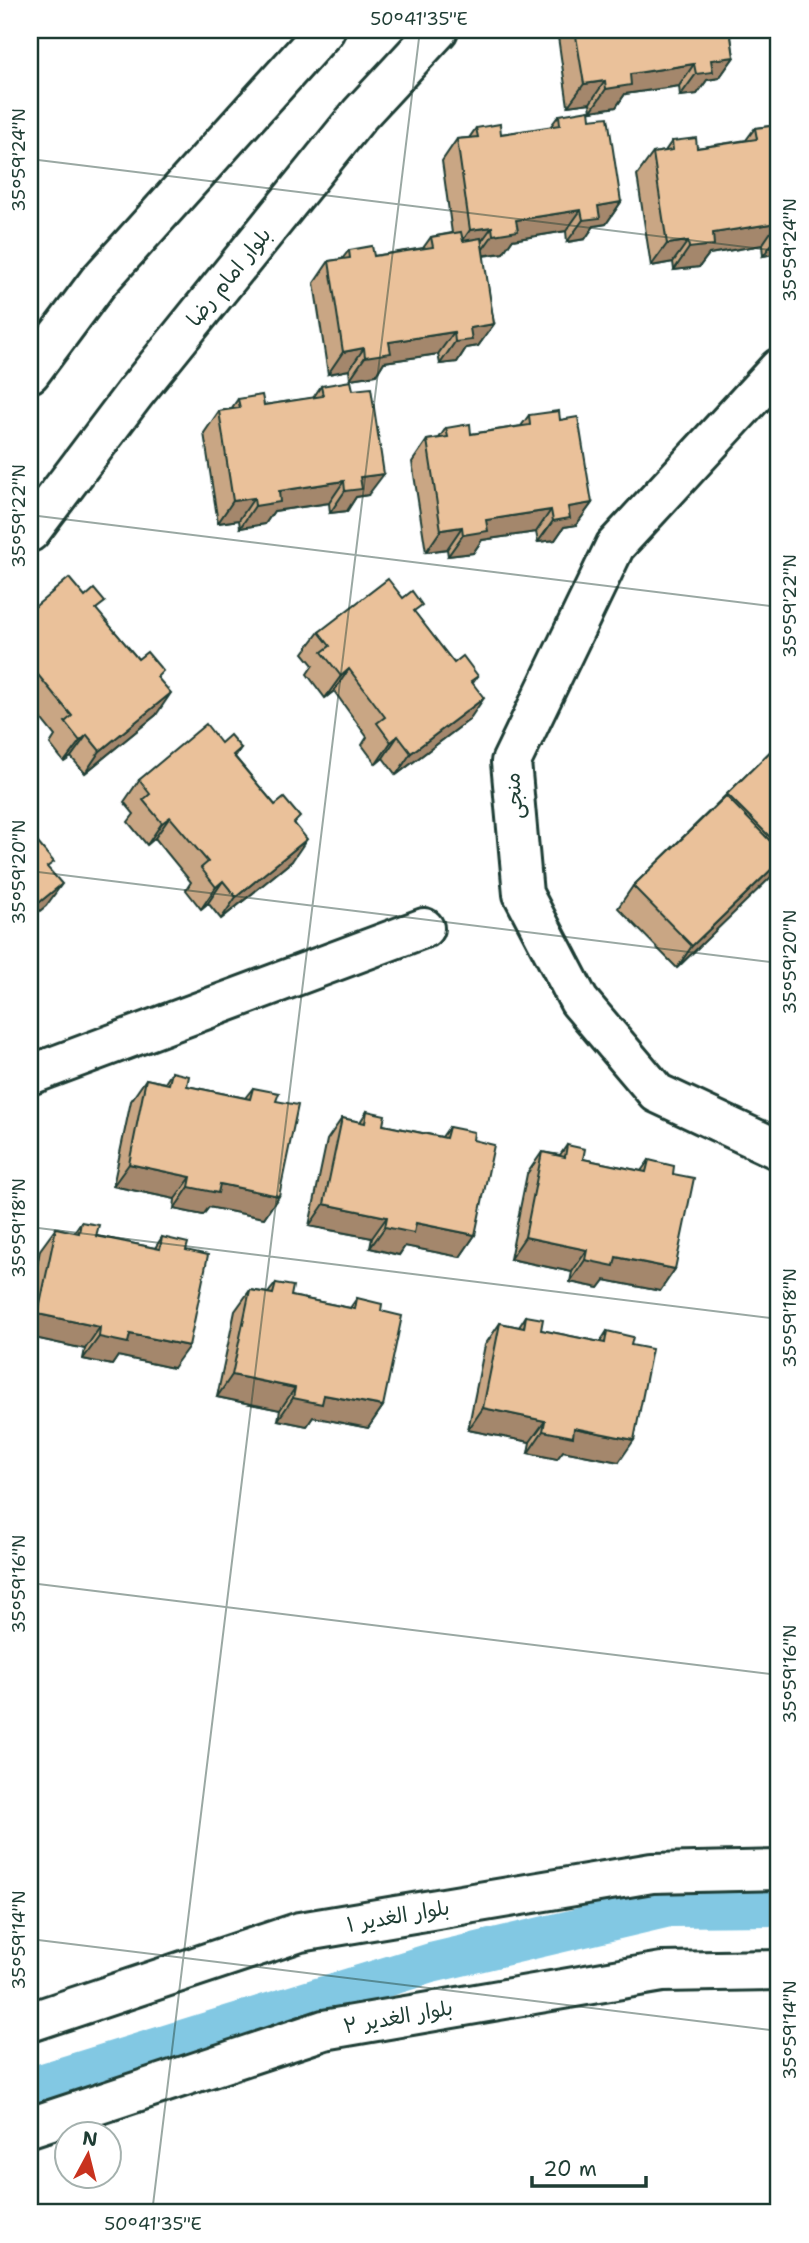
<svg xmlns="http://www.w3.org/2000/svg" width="809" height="2243" font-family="'Shantell Sans','Playpen Sans Arabic',sans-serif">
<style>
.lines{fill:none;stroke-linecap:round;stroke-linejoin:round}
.canal{stroke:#82c8e3;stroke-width:40}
.minor-casing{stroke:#1f3d34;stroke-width:44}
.minor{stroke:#fff;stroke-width:38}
.wall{fill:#c9a684;stroke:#1f3d34;stroke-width:2}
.shaded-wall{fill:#a4876c;stroke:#1f3d34;stroke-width:2}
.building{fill:#eac19a;stroke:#1f3d34;stroke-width:2}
.ticks{fill:none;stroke:#1f3d34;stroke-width:2;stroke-opacity:0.45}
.labels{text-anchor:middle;stroke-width:7;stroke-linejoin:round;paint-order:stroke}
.street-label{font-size:21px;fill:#1f3d34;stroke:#fff}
.neatline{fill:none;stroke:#1f3d34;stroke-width:2.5}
.ticks-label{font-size:18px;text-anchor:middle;fill:#1f3d34}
</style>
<rect width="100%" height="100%" fill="#fff"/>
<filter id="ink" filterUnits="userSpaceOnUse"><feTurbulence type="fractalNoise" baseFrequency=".0143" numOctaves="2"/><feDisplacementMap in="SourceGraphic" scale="14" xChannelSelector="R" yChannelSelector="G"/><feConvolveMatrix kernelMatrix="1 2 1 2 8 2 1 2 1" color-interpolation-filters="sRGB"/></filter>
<g filter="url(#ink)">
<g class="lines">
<path class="canal" d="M 30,2087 L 431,1963 L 669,1907 L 779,1906"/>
<defs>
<g id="minor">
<path d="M 779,368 L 615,546 L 511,762 L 523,894 L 579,1001 L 657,1093 L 779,1150"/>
<path d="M 30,373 L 98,282 L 325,30"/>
<path d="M 30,532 L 135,393 L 360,114 L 438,30"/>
<path d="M 30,1075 L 424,928"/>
<path d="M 30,2022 L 300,1932 L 652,1873 L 779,1870"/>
<path d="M 30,2127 L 324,2030 L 662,1972 L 779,1970"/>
</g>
</defs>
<use href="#minor" class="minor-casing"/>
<use href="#minor" class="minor"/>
</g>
<g class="wall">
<path d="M 557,30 L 730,30 L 734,57 L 719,78 L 707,80 L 697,94 L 680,96 L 679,86 L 625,94 L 616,107 L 591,111 L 590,103 L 568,106 Z"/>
<path d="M 559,115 L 590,119 L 621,202 L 606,224 L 594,226 L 585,239 L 567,242 L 566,231 L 512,240 L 503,253 L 483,256 L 494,324 L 478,346 L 466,348 L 457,362 L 440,364 L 438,354 L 384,362 L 376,375 L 350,379 L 349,370 L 328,374 L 314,283 L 329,261 L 342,259 L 349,250 L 374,256 L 423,248 L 431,237 L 452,233 L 442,161 L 457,139 L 469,138 L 476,128 L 501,134 L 550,127 Z"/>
<path d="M 779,125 L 779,253 L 763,256 L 762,245 L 709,254 L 699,267 L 674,270 L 673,262 L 651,266 L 637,175 L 653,153 L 665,151 L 672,141 L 697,148 L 746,140 L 755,128 Z"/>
<path d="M 321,386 L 368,495 L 356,497 L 347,511 L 330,513 L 329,503 L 274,511 L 265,524 L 240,528 L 239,520 L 218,523 L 204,433 L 219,411 L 231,409 L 238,399 L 264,405 L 313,398 Z"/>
<path d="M 529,415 L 560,420 L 592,503 L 576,525 L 564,527 L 555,540 L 538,542 L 536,532 L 482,540 L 473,553 L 448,556 L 447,549 L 426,552 L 412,462 L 427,440 L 439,438 L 446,428 L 471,434 L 521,426 Z"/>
<path d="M 85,597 L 138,659 L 158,678 L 156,715 L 85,773 L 71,757 L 64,762 L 50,744 L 55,736 L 30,705 L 30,611 Z"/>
<path d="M 416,614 L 454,663 L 478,676 L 473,683 L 469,720 L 396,775 L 383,758 L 376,764 L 362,745 L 367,737 L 334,691 L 325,698 L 307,674 L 313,665 L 303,653 L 319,632 Z"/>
<path d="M 221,743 L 241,748 L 235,757 L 275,805 L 295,824 L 292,861 L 221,919 L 208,903 L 201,909 L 186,890 L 191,882 L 155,838 L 147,845 L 128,822 L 134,814 L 124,802 L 139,780 Z"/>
<path d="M 779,743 L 779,868 L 677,968 L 618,908 L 633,886 Z"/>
<path d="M 172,1072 L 187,1086 L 245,1098 L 253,1088 L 276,1101 L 279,1196 L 264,1218 L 209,1207 L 203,1215 L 174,1209 L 175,1199 L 113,1186 L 131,1101 L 146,1079 L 165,1083 Z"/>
<path d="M 367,1111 L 383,1125 L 442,1137 L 449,1127 L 473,1140 L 475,1235 L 460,1257 L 405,1246 L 399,1255 L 370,1248 L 372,1238 L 309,1226 L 327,1140 L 342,1118 L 360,1122 Z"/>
<path d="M 567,1145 L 583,1159 L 641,1171 L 649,1160 L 673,1174 L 675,1269 L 660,1291 L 605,1280 L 599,1288 L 570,1282 L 572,1272 L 510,1259 L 527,1174 L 542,1152 L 560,1155 Z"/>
<path d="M 81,1222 L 96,1236 L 155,1248 L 162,1237 L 186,1250 L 173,1368 L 118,1356 L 112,1365 L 83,1359 L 85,1349 L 30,1337 L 30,1303 L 40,1250 L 56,1228 L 74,1232 Z"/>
<path d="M 276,1283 L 291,1296 L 350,1308 L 357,1298 L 381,1311 L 383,1406 L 368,1428 L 313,1417 L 307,1426 L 278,1420 L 280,1410 L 217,1397 L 235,1311 L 250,1290 L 268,1293 Z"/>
<path d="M 526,1316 L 541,1330 L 600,1342 L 607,1331 L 631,1345 L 619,1462 L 563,1451 L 557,1459 L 528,1453 L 530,1442 L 468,1430 L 485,1345 L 500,1323 L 519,1327 Z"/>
</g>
<g class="shaded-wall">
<path d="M 734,57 L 719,78 L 707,80 L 697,94 L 680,96 L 696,74 L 711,60 Z"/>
<path d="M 694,64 L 679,86 L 625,94 L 616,107 L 591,111 L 606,89 L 630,74 Z"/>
<path d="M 605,81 L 590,103 L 568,106 L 584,84 Z"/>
<path d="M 621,202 L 606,224 L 594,226 L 585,239 L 567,242 L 583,220 L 598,206 Z"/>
<path d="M 581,210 L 566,231 L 512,240 L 503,253 L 478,256 L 493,235 L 516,220 Z"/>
<path d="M 777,223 L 762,245 L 709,254 L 699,267 L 674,270 L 689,248 L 713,233 Z"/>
<path d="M 492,227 L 476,249 L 455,252 L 470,230 Z"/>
<path d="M 779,234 L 779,253 L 763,256 Z"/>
<path d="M 688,241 L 673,262 L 651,266 L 667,244 Z"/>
<path d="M 494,324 L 478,346 L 466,348 L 457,362 L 440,364 L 455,342 L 470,328 Z"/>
<path d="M 454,332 L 438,354 L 384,362 L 376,375 L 350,379 L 365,357 L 389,342 Z"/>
<path d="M 364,348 L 349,370 L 328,374 L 343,352 Z"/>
<path d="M 384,474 L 368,495 L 356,497 L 347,511 L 330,513 L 345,491 L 360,477 Z"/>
<path d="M 344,481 L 329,503 L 274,511 L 265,524 L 240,528 L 255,506 L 279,491 Z"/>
<path d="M 254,498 L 239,520 L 218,523 L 233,501 Z"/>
<path d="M 592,503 L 576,525 L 564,527 L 555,540 L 538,542 L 553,521 L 568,507 Z"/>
<path d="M 551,510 L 536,532 L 482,540 L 473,553 L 448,556 L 463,535 L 486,520 Z"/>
<path d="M 462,527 L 447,549 L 426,552 L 441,530 Z"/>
<path d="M 349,669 L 334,691 L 325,698 L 341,676 Z"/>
<path d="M 171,693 L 156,715 L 85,773 L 100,751 Z"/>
<path d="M 484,698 L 469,720 L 396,775 L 411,753 Z"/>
<path d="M 87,735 L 71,757 L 64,762 L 80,741 Z"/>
<path d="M 398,736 L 383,758 L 376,764 L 391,742 Z"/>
<path d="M 170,817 L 155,838 L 147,845 L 162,823 Z"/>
<path d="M 307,839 L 292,861 L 221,919 L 236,897 Z"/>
<path d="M 779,862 L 779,868 L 770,878 L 677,968 L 692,946 Z"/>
<path d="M 223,881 L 208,903 L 201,909 L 216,887 Z"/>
<path d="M 62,884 L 46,906 L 30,919 L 30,910 Z"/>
<path d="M 129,1164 L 191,1177 L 175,1199 L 113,1186 Z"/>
<path d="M 220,1184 L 279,1196 L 264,1218 L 209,1207 L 203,1215 L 174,1209 L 189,1187 Z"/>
<path d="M 324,1204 L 387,1217 L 372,1238 L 309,1226 Z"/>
<path d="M 416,1223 L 475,1235 L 460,1257 L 405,1246 L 399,1255 L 370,1248 L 385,1227 Z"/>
<path d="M 525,1237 L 587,1250 L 572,1272 L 510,1259 Z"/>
<path d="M 616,1257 L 675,1269 L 660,1291 L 605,1280 L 599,1288 L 570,1282 L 585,1260 Z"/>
<path d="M 38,1314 L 100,1327 L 85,1349 L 30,1337 L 30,1327 Z"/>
<path d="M 130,1334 L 189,1346 L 173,1368 L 118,1356 L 112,1365 L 83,1359 L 99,1337 Z"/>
<path d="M 232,1375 L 295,1388 L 280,1410 L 217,1397 Z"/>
<path d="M 324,1395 L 383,1406 L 368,1428 L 313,1417 L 307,1426 L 278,1420 L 293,1398 Z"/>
<path d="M 483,1408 L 545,1421 L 530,1442 L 468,1430 Z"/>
<path d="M 574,1428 L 634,1440 L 619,1462 L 563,1451 L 557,1459 L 528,1453 L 543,1431 Z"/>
</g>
<g class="building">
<path d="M 575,30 L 730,30 L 734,57 L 711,60 L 713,72 L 696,74 L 694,64 L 630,74 L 631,85 L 606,89 L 605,81 L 584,84 Z"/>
<path d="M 589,110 L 590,119 L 608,117 L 621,202 L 598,206 L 600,218 L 583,220 L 581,210 L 516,220 L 518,231 L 493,235 L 492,227 L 470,230 L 457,139 L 478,137 L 476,128 L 500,124 L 501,134 L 560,125 L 559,115 Z"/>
<path d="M 779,125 L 779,234 L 777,223 L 713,233 L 714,245 L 689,248 L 688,241 L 667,244 L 653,153 L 673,150 L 672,141 L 696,138 L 697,148 L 757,139 L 755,128 Z"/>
<path d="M 461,232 L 463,241 L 481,238 L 494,324 L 470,328 L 472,340 L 455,342 L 454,332 L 389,342 L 391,353 L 365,357 L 364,348 L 343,352 L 329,261 L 350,258 L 349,250 L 372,246 L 374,256 L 433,247 L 431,237 Z"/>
<path d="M 351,381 L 353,390 L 371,388 L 384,474 L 360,477 L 362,489 L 345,491 L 344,481 L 279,491 L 280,502 L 255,506 L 254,498 L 233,501 L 219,411 L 240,408 L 238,399 L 262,395 L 264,405 L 323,396 L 321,386 Z"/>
<path d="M 559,411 L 560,420 L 578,417 L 592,503 L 568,507 L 570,518 L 553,521 L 551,510 L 486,520 L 488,531 L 463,535 L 462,527 L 441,530 L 427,440 L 448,437 L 446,428 L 470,424 L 471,434 L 530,425 L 529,415 Z"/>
<path d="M 69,578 L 85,597 L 94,589 L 105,602 L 96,609 L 138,659 L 147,652 L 163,671 L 157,677 L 171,693 L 100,751 L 87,735 L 80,741 L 65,722 L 72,716 L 34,670 L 30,674 L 30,611 Z"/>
<path d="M 388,579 L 403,598 L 412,591 L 422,605 L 414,611 L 454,663 L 463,656 L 478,676 L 471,681 L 484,698 L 411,753 L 398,736 L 391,742 L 377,723 L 385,717 L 349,669 L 341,676 L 322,652 L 330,646 L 319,632 Z"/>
<path d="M 206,724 L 221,743 L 230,735 L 241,748 L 233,755 L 275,805 L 284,798 L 300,817 L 294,823 L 307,839 L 236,897 L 223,881 L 216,887 L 201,868 L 208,862 L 170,817 L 162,823 L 143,800 L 150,794 L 139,780 Z"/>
<path d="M 779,743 L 779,846 L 727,794 Z"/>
<path d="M 726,796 L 779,850 L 779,862 L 692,946 L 633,886 Z"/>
<path d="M 38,843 L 54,862 L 47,867 L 62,884 L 30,910 L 30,850 Z"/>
<path d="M 172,1072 L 189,1076 L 187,1086 L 250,1099 L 253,1088 L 279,1093 L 276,1101 L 298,1105 L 279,1196 L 220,1184 L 218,1193 L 189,1187 L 191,1177 L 129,1164 L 146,1079 L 169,1084 Z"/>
<path d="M 367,1111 L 385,1115 L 383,1125 L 446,1138 L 449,1127 L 474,1132 L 473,1140 L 494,1145 L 475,1235 L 416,1223 L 414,1233 L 385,1227 L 387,1217 L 324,1204 L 342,1118 L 365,1123 Z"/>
<path d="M 567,1145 L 585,1149 L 583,1159 L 646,1172 L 649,1160 L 674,1166 L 673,1174 L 694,1178 L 675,1269 L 616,1257 L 614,1266 L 585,1260 L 587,1250 L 525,1237 L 542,1152 L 565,1157 Z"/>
<path d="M 81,1222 L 99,1225 L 96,1236 L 160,1249 L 162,1237 L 188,1243 L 186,1250 L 208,1255 L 189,1346 L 130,1334 L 128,1343 L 99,1337 L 100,1327 L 38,1314 L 56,1228 L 79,1233 Z"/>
<path d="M 276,1283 L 293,1286 L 291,1296 L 355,1309 L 357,1298 L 382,1304 L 381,1311 L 402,1316 L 383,1406 L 324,1395 L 322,1404 L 293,1398 L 295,1388 L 232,1375 L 250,1290 L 273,1294 Z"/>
<path d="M 526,1316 L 543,1319 L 541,1330 L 605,1343 L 607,1331 L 633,1337 L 631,1345 L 652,1349 L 634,1440 L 574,1428 L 573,1437 L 543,1431 L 545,1421 L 483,1408 L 500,1323 L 524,1328 Z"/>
</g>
</g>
<path class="ticks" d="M 30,159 L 779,251M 30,515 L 779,607M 30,871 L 779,963M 30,1227 L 779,1319M 30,1583 L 779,1675M 30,1939 L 779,2031M 152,2213 L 420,30"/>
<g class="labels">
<g class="street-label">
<text transform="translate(229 277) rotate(-51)" y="7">بلوار امام رضا</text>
<text transform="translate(514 796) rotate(-95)" y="7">منجی</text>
<text transform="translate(398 1916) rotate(-10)" y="7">بلوار الغدیر ۱</text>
<text transform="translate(398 2017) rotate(-10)" y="7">بلوار الغدیر ۲</text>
</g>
</g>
<rect width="809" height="2243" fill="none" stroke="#fff" stroke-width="77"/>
<g transform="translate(88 2155) rotate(7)"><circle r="33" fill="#ffffff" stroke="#a5b1ae" stroke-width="2"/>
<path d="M0-5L12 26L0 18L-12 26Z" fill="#c8321e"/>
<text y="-10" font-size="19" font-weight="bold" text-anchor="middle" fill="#1f3d34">N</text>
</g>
<path d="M532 2176v10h114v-10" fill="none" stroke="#1f3d34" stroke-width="3.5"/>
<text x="543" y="2176" font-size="21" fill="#1f3d34" stroke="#ffffff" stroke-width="5" paint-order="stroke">20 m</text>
<rect x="38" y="38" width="732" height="2166" class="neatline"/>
<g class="ticks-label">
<text x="419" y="25">50°41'35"E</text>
<text transform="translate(19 160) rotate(-90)" y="6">35°59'24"N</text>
<text transform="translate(790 250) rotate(-90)" y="6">35°59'24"N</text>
<text transform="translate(19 516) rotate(-90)" y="6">35°59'22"N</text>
<text transform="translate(790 606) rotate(-90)" y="6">35°59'22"N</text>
<text transform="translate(19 872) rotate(-90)" y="6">35°59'20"N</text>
<text transform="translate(790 962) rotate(-90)" y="6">35°59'20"N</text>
<text transform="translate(19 1228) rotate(-90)" y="6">35°59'18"N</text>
<text transform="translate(790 1318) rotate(-90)" y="6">35°59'18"N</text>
<text transform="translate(19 1584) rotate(-90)" y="6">35°59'16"N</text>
<text transform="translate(790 1674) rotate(-90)" y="6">35°59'16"N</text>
<text transform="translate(19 1940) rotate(-90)" y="6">35°59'14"N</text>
<text transform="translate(790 2030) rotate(-90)" y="6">35°59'14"N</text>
<text x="153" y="2230">50°41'35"E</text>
</g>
</svg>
